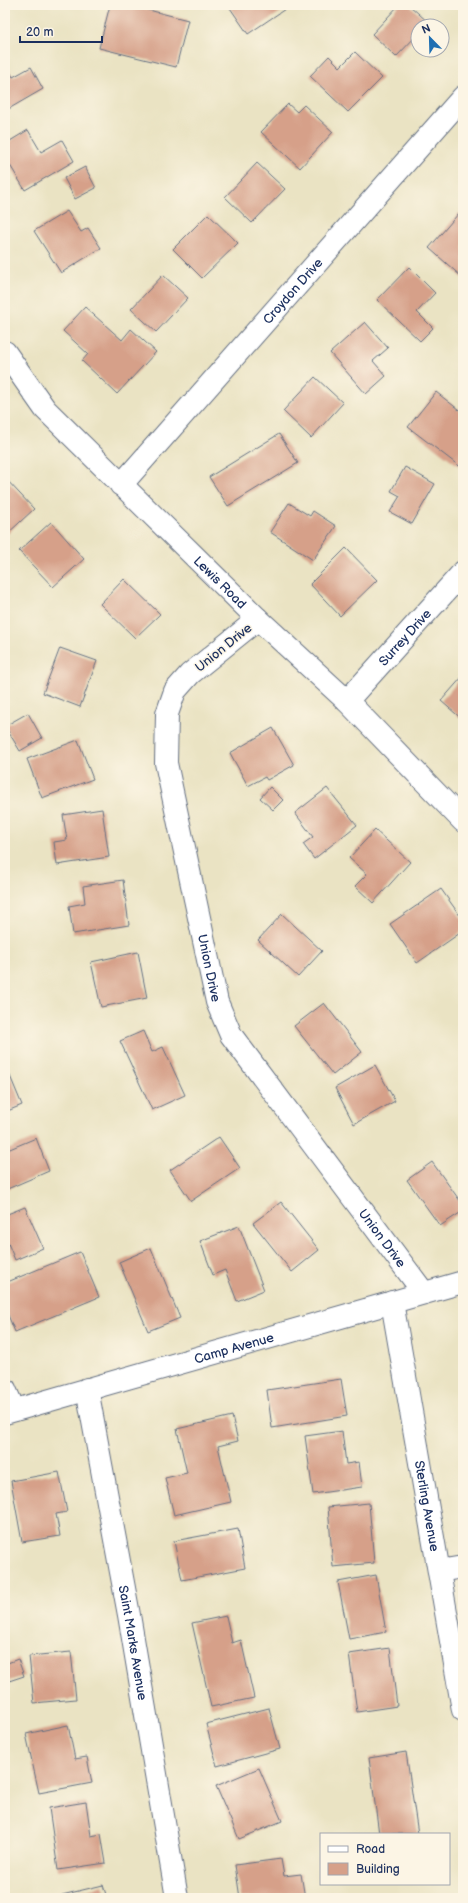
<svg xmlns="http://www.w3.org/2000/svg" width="468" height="1903" font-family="'Balsamiq Sans',sans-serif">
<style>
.building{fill:#d6a089}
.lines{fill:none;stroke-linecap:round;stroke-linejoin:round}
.minor-casing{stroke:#636e81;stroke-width:24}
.tertiary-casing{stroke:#636e81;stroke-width:24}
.minor{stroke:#fff;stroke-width:22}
.tertiary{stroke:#fff;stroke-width:22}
.labels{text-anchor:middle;stroke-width:3;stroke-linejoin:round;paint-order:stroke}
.street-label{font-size:13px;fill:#1b2f5e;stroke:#fcf5e5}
</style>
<rect width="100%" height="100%" fill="#fcf5e5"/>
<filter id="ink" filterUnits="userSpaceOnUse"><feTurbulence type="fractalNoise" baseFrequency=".025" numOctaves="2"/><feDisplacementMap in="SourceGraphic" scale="8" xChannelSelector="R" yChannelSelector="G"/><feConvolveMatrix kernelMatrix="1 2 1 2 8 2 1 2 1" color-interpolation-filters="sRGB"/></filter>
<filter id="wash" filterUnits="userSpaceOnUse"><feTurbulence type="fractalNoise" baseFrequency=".012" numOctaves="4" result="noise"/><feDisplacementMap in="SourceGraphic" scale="16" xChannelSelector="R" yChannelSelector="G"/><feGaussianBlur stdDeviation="0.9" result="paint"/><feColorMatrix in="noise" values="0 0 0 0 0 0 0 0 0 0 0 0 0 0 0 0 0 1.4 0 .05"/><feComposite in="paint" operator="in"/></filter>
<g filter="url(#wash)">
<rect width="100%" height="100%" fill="#eae3c3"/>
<g id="blocks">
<g class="building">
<path d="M 110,5 L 129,5 L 188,20 L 176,67 L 99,48 Z"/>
<path d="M 228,5 L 291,5 L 248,34 Z"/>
<path d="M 399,5 L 409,5 L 429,23 L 425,26 L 418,26 L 418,34 L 396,57 L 372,34 Z"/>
<path d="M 355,52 L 382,78 L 348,112 L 310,76 L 329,56 L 340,67 Z"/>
<path d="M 5,64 L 13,77 L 31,67 L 43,89 L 5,111 Z"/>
<path d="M 288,104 L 297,112 L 304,105 L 333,132 L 300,168 L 261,132 Z"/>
<path d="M 28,130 L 41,152 L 62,140 L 74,161 L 25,190 L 5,157 L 5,144 Z"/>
<path d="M 257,163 L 285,189 L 252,223 L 225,197 Z"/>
<path d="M 85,167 L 96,188 L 75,199 L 64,178 Z"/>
<path d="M 67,211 L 81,232 L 88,228 L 101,248 L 61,273 L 34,231 Z"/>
<path d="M 459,213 L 463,216 L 463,278 L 429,248 Z"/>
<path d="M 208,214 L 238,243 L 202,278 L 173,249 Z"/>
<path d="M 409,267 L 435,293 L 417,312 L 433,328 L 420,341 L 377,300 Z"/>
<path d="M 163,275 L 188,298 L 156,332 L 131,309 Z"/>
<path d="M 85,307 L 122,340 L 131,329 L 156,352 L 117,394 L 82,361 L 88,354 L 63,331 Z"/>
<path d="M 365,322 L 388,348 L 373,361 L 386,376 L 366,394 L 330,353 Z"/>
<path d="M 315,377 L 343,403 L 311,438 L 283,411 Z"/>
<path d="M 436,392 L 463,413 L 463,460 L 459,466 L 408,427 Z"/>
<path d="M 279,434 L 298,463 L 228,506 L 209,477 Z"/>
<path d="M 405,467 L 435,484 L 412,524 L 390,512 L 400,496 L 391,491 Z"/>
<path d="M 5,478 L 34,509 L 5,536 Z"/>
<path d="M 289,503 L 310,516 L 313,511 L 336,526 L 313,560 L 270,532 Z"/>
<path d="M 51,522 L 84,559 L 53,587 L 19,551 Z"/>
<path d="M 346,548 L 377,580 L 340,616 L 310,584 Z"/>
<path d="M 124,579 L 160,614 L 135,638 L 100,604 Z"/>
<path d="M 60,648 L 97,661 L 80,707 L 43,693 Z"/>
<path d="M 463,676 L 463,720 L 441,701 Z"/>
<path d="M 28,713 L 42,738 L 20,751 L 5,726 Z"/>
<path d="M 273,728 L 294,765 L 267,780 L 265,777 L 248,786 L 230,753 Z"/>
<path d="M 78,740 L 93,779 L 42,798 L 27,759 Z"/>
<path d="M 270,787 L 283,800 L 273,810 L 260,798 Z"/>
<path d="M 327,788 L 357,825 L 314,859 L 303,844 L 313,837 L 295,813 Z"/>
<path d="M 102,809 L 109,857 L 57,865 L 54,842 L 67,840 L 63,815 Z"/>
<path d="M 375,830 L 410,862 L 373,903 L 355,886 L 367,874 L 349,858 Z"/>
<path d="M 123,880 L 129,925 L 73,934 L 69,906 L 85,903 L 83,886 Z"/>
<path d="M 441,889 L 463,920 L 463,931 L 417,963 L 390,924 Z"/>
<path d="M 282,914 L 322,951 L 298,977 L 258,940 Z"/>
<path d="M 138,952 L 147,998 L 101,1007 L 91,962 Z"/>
<path d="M 324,1003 L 362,1052 L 333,1075 L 294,1026 Z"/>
<path d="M 143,1031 L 152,1052 L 163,1047 L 185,1095 L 152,1110 L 120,1041 Z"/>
<path d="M 5,1064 L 22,1105 L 5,1112 Z"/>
<path d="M 375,1065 L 395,1101 L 354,1124 L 335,1088 Z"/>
<path d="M 219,1137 L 240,1168 L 191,1201 L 170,1170 Z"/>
<path d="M 36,1138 L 49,1171 L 5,1190 L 5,1151 Z"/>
<path d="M 432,1162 L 463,1205 L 463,1211 L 440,1226 L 407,1180 Z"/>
<path d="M 281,1202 L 319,1250 L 292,1272 L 253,1223 Z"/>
<path d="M 25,1207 L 43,1248 L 15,1260 L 5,1236 L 5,1215 Z"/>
<path d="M 239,1226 L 264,1290 L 237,1301 L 225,1270 L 213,1275 L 200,1241 Z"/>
<path d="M 151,1248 L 180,1318 L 148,1331 L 119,1262 Z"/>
<path d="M 80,1252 L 99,1297 L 15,1332 L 5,1308 L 5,1283 Z"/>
<path d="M 341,1379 L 347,1416 L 272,1428 L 267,1390 Z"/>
<path d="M 232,1416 L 238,1441 L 218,1446 L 231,1502 L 174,1515 L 165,1478 L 187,1473 L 177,1429 Z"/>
<path d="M 342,1431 L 346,1464 L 359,1462 L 362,1487 L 313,1494 L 305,1436 Z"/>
<path d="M 59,1472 L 67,1512 L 56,1514 L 60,1536 L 22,1542 L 11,1481 Z"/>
<path d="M 369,1503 L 374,1563 L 333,1567 L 328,1507 Z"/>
<path d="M 238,1529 L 245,1568 L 182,1580 L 174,1541 Z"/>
<path d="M 376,1575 L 386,1632 L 349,1639 L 338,1582 Z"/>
<path d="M 226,1616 L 232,1643 L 241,1640 L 254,1698 L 211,1707 L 192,1623 Z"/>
<path d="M 390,1648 L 397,1706 L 357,1712 L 349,1654 Z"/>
<path d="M 71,1652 L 76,1699 L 34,1703 L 29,1656 Z"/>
<path d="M 18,1659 L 24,1676 L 9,1681 L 5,1664 Z"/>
<path d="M 269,1708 L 280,1749 L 217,1766 L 206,1724 Z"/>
<path d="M 68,1725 L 75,1759 L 87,1757 L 92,1783 L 39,1793 L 26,1734 Z"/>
<path d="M 406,1752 L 418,1834 L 379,1834 L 369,1758 Z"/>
<path d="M 259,1768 L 282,1821 L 239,1839 L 216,1786 Z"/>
<path d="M 86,1802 L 91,1836 L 101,1834 L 106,1863 L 58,1870 L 49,1808 Z"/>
<path d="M 281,1859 L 284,1876 L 301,1874 L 305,1898 L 240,1898 L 235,1865 Z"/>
<path d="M 103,1885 L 107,1898 L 63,1898 L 62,1895 Z"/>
</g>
</g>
</g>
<g filter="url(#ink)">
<use href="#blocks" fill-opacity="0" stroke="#636e81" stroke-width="1"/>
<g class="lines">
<defs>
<g id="minor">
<path id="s1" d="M 5,352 L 45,409 L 258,619 L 347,701 L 463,821"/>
<path id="s2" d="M 121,485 L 463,97"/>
<path id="s3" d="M 258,619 L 190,674 L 175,691 L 167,714 L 166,763 L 217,1002 L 231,1035 L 424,1293"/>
<path id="s4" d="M 347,701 L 463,572"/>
<path id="s5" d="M 392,1302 L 463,1710"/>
<path d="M 5,1389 L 14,1410"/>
<path id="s6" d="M 87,1389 L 129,1615 L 177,1898"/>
<path d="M 439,1571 L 463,1567"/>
</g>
<g id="tertiary">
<path id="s7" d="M 5,1413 L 463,1282"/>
</g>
</defs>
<use href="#minor" class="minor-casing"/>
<use href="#tertiary" class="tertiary-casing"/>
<use href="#minor" class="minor"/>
<use href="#tertiary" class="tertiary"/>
</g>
</g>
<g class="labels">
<g class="street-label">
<text dy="5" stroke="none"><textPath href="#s2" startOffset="259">Croydon Drive</textPath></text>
<text dy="5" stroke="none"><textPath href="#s1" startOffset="316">Lewis Road</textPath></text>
<text dy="5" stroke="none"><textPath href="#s4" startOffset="86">Surrey Drive</textPath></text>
<text transform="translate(223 647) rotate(-39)" y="5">Union Drive</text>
<text dy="5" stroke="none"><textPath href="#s3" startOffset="393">Union Drive</textPath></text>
<text dy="5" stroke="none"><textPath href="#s3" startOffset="717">Union Drive</textPath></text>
<text dy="5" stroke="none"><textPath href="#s7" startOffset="238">Camp Avenue</textPath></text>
<text dy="5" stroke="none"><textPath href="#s5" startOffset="207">Sterling Avenue</textPath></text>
<text dy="5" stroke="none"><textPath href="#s6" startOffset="258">Saint Marks Avenue</textPath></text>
</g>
</g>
<rect width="468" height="1903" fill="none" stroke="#fcf5e5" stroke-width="20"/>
<rect x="320" y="1833" width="130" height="52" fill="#fcf5e5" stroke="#a2a6af"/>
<rect x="328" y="1846" width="20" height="6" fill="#ffffff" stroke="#a2a6af"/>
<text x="356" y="1853" font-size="12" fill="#1b2f5e">Road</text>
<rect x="328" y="1863" width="20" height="12" fill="#d6a089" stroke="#a2a6af"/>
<text x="356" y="1873" font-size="12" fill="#1b2f5e">Building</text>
<g transform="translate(430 38) rotate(337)"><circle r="19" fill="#fcf5e5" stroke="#a2a6af"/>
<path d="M0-3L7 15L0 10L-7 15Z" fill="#1f6fb2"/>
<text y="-6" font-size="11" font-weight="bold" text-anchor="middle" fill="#1b2f5e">N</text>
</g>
<path d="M20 36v6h82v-6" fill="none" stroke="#1b2f5e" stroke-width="2"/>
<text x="26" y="36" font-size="12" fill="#1b2f5e" stroke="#fcf5e5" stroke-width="3" paint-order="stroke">20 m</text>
</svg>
